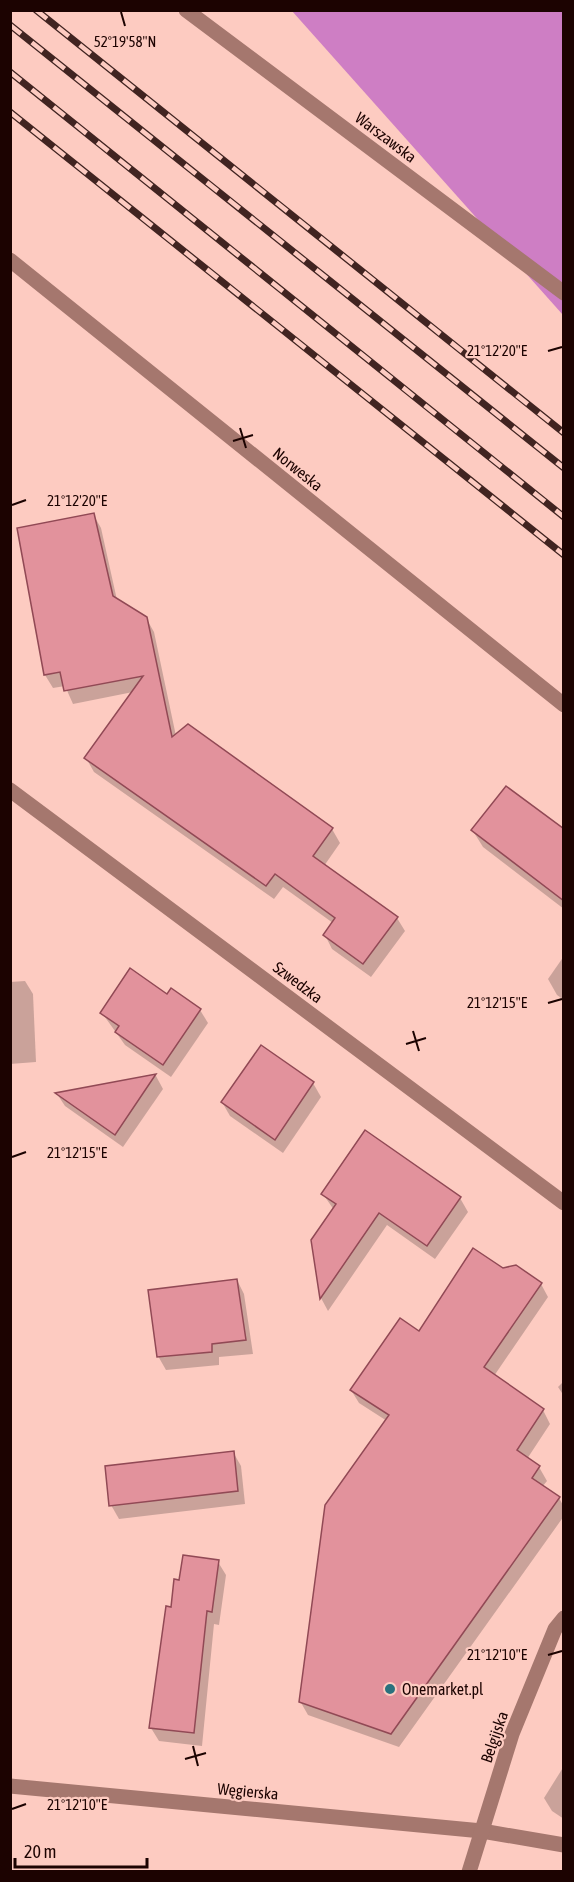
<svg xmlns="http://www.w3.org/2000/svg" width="574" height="1882" font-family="'Asap Condensed',sans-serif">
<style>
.forest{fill:#ce7ec4}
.shadow{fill:#0003}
.building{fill:#e2929c;stroke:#914955;stroke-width:1.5}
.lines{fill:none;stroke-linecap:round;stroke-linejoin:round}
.street{stroke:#a5776e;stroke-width:15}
.rail-casing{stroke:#412421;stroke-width:7}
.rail{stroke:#fdcbc1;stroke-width:4.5;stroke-dasharray:14;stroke-linecap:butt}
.ticks{fill:none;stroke:#1c0301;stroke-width:2}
.poi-dot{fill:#2a717e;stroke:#fdcbc1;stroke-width:2}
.labels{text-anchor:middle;stroke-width:4.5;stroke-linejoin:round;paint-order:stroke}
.street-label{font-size:16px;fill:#1c0301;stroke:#fdcbc1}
.poi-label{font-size:16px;fill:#1c0301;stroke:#fdcbc1;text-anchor:start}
.ticks-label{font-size:15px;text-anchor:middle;fill:#1c0301;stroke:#fdcbc1;stroke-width:4.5;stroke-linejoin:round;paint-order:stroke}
</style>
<rect width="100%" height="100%" fill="#fdcbc1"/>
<path class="forest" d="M 292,11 L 563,11 L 563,315 Z"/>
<g class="shadow">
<path d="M 93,514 L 101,528 L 117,600 L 146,618 L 154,632 L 176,736 L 188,726 L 332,829 L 340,843 L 324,866 L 397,918 L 405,931 L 371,977 L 332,949 L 325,935 L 333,923 L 283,887 L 274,899 L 94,772 L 86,758 L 133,692 L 73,704 L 65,686 L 53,688 L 45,675 Z"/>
<path d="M 473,831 L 564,831 L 564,909 L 483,847 Z"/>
<path d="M 564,956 L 564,1000 L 557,995 L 548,979 Z"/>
<path d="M 25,981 L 33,994 L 36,1062 L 10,1064 L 10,982 Z"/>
<path d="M 168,996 L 200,1010 L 208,1023 L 171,1077 L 125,1045 L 102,1013 Z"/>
<path d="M 261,1047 L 313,1083 L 321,1097 L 283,1153 L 230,1116 L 222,1102 Z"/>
<path d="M 156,1076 L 163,1089 L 123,1147 L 65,1106 L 57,1094 Z"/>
<path d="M 366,1132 L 460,1198 L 468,1212 L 435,1259 L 387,1225 L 328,1311 L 321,1298 L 313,1240 L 334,1210 L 323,1194 Z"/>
<path d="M 502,1269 L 541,1284 L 548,1297 L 494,1376 L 543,1410 L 550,1424 L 527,1459 L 539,1467 L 547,1481 L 542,1487 L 559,1498 L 564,1507 L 564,1516 L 399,1747 L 308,1715 L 300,1701 L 387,1421 L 359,1403 L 351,1390 Z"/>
<path d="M 237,1280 L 244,1294 L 253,1354 L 219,1357 L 219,1365 L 166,1370 L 158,1356 Z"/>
<path d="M 564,1381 L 564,1396 L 558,1387 Z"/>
<path d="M 233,1452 L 241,1466 L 245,1504 L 119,1519 L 111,1505 Z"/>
<path d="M 218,1562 L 226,1575 L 219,1625 L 214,1624 L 202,1746 L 159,1741 L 151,1728 L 180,1581 Z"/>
<path d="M 564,1766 L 564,1819 L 552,1811 L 544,1798 Z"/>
</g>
<g class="building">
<path d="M 94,513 L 113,596 L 147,617 L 172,737 L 188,724 L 333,828 L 313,856 L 398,917 L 363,964 L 323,935 L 335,918 L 275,874 L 266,886 L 84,758 L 143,676 L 64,691 L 60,672 L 44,675 L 17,528 Z"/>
<path d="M 506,786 L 564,829 L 564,901 L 471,830 Z"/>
<path d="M 130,968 L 167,994 L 171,988 L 201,1009 L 163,1065 L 115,1032 L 119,1026 L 100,1013 Z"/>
<path d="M 261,1045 L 314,1082 L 275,1140 L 221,1102 Z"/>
<path d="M 156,1074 L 115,1135 L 55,1093 Z"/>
<path d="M 365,1130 L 461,1197 L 427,1246 L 379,1213 L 320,1299 L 311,1240 L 336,1204 L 321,1194 Z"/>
<path d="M 473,1248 L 503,1268 L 516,1265 L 542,1283 L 484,1367 L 544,1409 L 517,1450 L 540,1466 L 532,1478 L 560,1497 L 391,1734 L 299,1702 L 325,1505 L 389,1415 L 350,1390 L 400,1318 L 419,1331 Z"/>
<path d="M 237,1279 L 246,1340 L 212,1344 L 212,1352 L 157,1357 L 148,1290 Z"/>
<path d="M 234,1451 L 238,1491 L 109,1506 L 105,1466 Z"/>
<path d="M 183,1555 L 219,1560 L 212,1612 L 207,1611 L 194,1733 L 149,1728 L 166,1606 L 171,1607 L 174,1579 L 179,1580 Z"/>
</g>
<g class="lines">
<g class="street">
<path d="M 186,10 L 564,293"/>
<path d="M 10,260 L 564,705"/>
<path d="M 10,790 L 564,1203"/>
<path d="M 10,1786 L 482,1831 L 564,1845"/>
<path d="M 469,1872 L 512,1734 L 555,1629 L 564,1618"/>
</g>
<defs>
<g id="rail">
<path d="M 36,10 L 564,433"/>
<path d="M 10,25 L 564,468"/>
<path d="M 10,72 L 564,517"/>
<path d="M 10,112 L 564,555"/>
</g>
</defs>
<use href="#rail" class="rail-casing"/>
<use href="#rail" class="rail"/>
</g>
<path class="ticks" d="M 121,12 L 125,26M 548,351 L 562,347M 240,428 L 246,448M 233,441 L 253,435M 12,505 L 26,500M 548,1003 L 562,999M 413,1031 L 419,1051M 406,1044 L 426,1038M 12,1157 L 26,1152M 548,1655 L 562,1651M 193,1746 L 198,1766M 185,1759 L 206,1753M 12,1809 L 26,1804"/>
<circle class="poi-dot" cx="390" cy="1689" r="6"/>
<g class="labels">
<g class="street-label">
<text transform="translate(386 137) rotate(37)" y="6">Warszawska</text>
<text transform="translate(298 469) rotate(39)" y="6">Norweska</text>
<text transform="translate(298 982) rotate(37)" y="6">Szwedzka</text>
<text transform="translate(494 1737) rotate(-71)" y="6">Belgijska</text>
<text transform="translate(248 1791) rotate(5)" y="6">Węgierska</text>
</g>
<g class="poi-label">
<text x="402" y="1695">Onemarket.pl</text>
</g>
</g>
<g class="ticks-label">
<text x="125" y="47">52°19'58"N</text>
<text x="497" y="356">21°12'20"E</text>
<text x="77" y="506">21°12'20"E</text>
<text x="497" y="1008">21°12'15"E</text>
<text x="77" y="1158">21°12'15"E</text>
<text x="497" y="1660">21°12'10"E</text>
<text x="77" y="1810">21°12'10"E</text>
</g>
<rect width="574" height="1882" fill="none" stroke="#1c0301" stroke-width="24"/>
<path d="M15 1858v9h132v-9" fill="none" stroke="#1c0301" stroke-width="3"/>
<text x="24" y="1858" font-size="18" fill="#1c0301" stroke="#fdcbc1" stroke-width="4.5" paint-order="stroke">20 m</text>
</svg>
